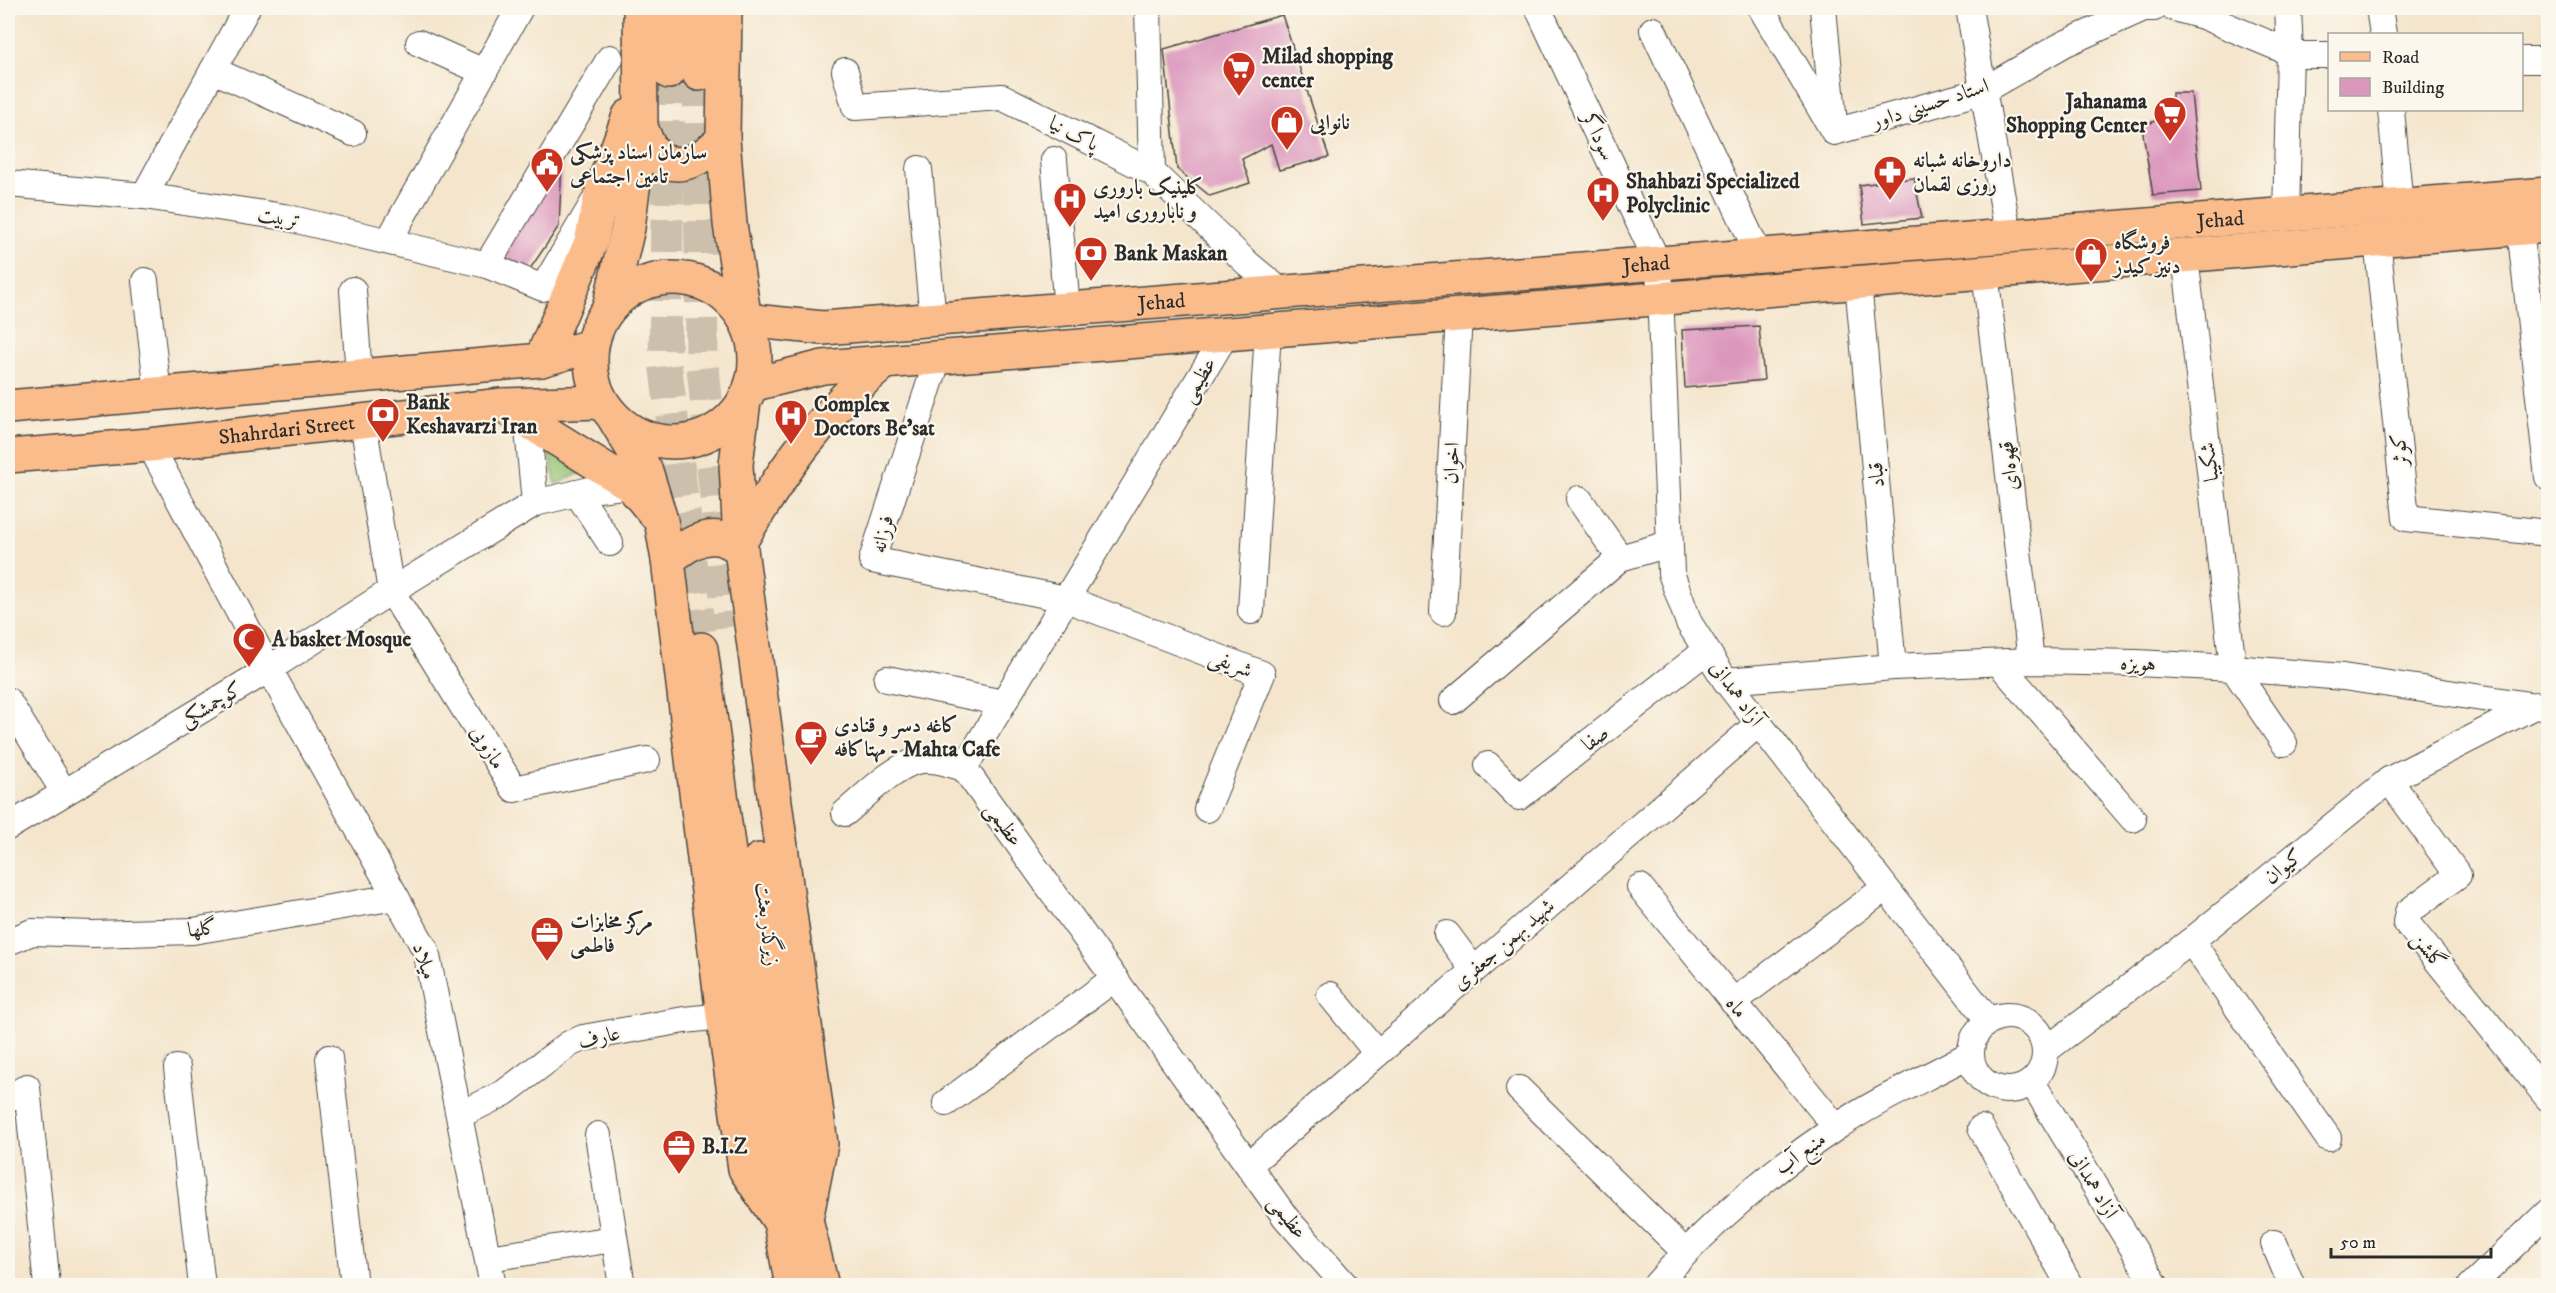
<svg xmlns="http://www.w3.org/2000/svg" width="2556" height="1293" font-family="'IM FELL DW Pica',Amiri,serif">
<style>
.green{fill:#96c575;stroke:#607850;stroke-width:1.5}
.building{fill:#dc97bd}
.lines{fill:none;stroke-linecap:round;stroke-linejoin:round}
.highway-tunnel{stroke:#ccc0ac;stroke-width:33;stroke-dasharray:33 16;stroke-linecap:butt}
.minor-casing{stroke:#494743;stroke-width:28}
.major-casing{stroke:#494743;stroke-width:36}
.highway-casing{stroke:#494743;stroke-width:36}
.minor{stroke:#fff;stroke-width:26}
.major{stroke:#fabc8b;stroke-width:33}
.highway{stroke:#fabc8b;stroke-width:33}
.labels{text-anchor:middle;stroke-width:4.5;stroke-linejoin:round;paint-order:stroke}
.poi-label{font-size:21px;font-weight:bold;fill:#2b2b2b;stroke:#fbf7ec;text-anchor:start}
.street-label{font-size:21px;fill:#2b2b2b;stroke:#fbf7ec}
</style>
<rect width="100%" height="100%" fill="#fbf7ec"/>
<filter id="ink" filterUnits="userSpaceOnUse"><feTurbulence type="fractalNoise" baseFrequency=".0167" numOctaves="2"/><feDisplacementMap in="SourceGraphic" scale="12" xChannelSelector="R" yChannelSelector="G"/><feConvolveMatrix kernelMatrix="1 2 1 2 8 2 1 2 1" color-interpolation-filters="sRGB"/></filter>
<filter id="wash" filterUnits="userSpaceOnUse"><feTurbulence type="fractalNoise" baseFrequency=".008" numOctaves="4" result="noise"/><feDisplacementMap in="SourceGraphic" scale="24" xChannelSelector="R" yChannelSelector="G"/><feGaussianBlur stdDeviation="1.35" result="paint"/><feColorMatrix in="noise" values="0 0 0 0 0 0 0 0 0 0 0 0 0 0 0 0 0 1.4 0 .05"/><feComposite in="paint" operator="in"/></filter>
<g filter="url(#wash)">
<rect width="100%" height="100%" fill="#f4e5cc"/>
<path class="green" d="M 546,444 L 583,472 L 556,484 Z"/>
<g id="blocks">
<g class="building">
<path d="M 1282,15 L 1329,157 L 1279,170 L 1271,144 L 1242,159 L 1250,183 L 1210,196 L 1177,169 L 1164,49 Z"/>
<path d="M 2172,93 L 2191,93 L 2201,191 L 2153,195 L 2142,127 L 2172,113 Z"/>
<path d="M 562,161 L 559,226 L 530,269 L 509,263 L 503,248 Z"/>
<path d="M 1914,178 L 1922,218 L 1864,224 L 1859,185 Z"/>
<path d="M 1759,326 L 1764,380 L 1685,388 L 1682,330 Z"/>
</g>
</g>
</g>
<g filter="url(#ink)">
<use href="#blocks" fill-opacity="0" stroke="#494743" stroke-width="1.5"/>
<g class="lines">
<g class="highway-tunnel">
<path d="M 669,72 L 665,362 L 699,632"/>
<path d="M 699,74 L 702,358 L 729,627"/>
</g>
<defs>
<g id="minor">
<path d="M 1148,8 L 1152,172"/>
<path d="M 1538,8 L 1659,265 L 1671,573 L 1689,623 L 1726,681 L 1988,1020"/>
<path d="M 1761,8 L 1834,132 L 1982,91 L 2064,44 L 2144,8 L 2154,8"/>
<path d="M 1823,8 L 1834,124"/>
<path d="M 1969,8 L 2009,238"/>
<path d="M 2174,8 L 2203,16 L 2296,55 L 2330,55"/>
<path d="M 2379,8 L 2383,34"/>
<path d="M 1653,30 L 1760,257"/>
<path d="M 419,43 L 484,72"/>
<path d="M 2522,60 L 2548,60"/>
<path d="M 213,70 L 353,133"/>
<path d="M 845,71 L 855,107 L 1002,97 L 1152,172 L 1248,264 L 1283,293"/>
<path d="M 2391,110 L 2400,206"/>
<path d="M 1054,160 L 1067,309"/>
<path d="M 919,169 L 933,320"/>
<path d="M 8,184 L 144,196 L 284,217 L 487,265 L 543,288 L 594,202"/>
<path d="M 144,196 L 247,8"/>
<path d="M 2286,215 L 2290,53 L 2288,8"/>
<path d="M 2520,228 L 2548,477"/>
<path d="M 389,240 L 520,8"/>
<path d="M 2377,240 L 2406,518 L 2548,533"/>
<path d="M 2185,256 L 2233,668 L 2284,743"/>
<path d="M 487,265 L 610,58"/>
<path d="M 1985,272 L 2031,661"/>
<path d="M 145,281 L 158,394"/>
<path d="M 1858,282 L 1893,667"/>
<path d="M 353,290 L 359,376"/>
<path d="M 938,358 L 872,560 L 1066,599 L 1262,674 L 1207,809"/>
<path d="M 527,419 L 535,503"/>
<path d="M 363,422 L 391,591 L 514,789 L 647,760"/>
<path d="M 150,445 L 269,669 L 426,951 L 493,1286"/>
<path d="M 577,493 L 610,543"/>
<path d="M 1579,499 L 1620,558"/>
<path d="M 1251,611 L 1268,331"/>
<path d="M 1443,612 L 1459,315"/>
<path d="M 1999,663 L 2133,819"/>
<path d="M 887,679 L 1003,703"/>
<path d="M 1726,681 L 1893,667 L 2031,661 L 2137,663 L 2233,668 L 2343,677 L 2548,708"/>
<path d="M 8,701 L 64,792"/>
<path d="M 1453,701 L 1620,558 L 1669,544"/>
<path d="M 1488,765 L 1519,797 L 1706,651"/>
<path d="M 964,768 L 1286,1218 L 1346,1286"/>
<path d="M 964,768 L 1226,334"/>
<path d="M 2389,780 L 2458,875 L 2408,912 L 2406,922 L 2548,1098"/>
<path d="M 845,813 C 864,797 893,767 917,761 C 932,757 950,764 964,768"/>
<path d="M 8,827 L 269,669 L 391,591 L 535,503 L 590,490 L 631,485"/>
<path d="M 1640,887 L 1836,1127"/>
<path d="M 1447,934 L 1473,969"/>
<path d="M 2191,941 L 2328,1138"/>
<path d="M 8,942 L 32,932 L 93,934 L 193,931 L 396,897"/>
<path d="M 1330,995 L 1377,1053"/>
<path d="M 1733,1002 L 1885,888"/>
<circle cx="2008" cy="1053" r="37"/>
<path d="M 2046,1050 L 2191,941 L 2389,780 L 2536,705"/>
<path d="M 329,1058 L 354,1286"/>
<path d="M 177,1068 L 202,1286"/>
<path d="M 2032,1082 L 2156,1286"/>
<path d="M 1519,1089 L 1685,1252"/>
<path d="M 8,1099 L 27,1087 L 47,1286"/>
<path d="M 946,1103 L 1115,978"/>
<path d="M 460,1115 L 504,1093 L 569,1044 L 583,1038 L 684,1020 L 723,1016"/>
<path d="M 1981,1128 L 2070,1286"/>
<path d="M 598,1135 L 622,1286"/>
<path d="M 1249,1165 L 1758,724"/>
<path d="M 2274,1243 L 2292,1286"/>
<path d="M 488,1258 L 614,1239"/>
<path d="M 1655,1286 C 1708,1226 1768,1173 1834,1129 C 1876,1100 1925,1079 1970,1054"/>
<path d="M 2471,1286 L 2548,1212"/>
</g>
<g id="major">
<circle cx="673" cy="360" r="82"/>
<path id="s1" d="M 745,320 L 823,328 L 2548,194"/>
<path d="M 751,385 L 823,367 L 2548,226"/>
<path d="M 8,407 L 541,360 L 591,346"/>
<path id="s2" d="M 8,456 L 150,445 L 502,405 L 602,402"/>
</g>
<g id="highway">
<path d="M 725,8 L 723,139 L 730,224 L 745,320"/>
<path d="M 669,72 L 670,8"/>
<path d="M 699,74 L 701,8"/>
<path d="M 641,127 C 645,137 649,149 657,156 C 680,175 707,155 723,139"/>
<path d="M 609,308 L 628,228 L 641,127 L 640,8"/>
<path d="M 541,360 L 591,242 L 603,186 L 629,116"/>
<path d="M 744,401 L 736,464 L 740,542 L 821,1144 L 806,1220"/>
<path d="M 502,405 L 631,485 L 656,515"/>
<path d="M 614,418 L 646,471 L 661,520 L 668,560 L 723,1016 L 745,1169 L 780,1222"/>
<path d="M 740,542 C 782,472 820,414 885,362"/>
<path d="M 668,560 C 691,541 715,526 741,550"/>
<path d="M 701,649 L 780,1222 L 792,1286"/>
<path d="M 759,860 L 806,1220 L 822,1286"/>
</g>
</defs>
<use href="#minor" class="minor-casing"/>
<use href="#major" class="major-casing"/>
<use href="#highway" class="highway-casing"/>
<use href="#minor" class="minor"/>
<use href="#major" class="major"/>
<use href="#highway" class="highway"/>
</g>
</g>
<defs>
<symbol id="supermarket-pin" viewBox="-11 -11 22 30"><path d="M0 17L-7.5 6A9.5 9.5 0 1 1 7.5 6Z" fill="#c8321e" stroke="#fbf7ec"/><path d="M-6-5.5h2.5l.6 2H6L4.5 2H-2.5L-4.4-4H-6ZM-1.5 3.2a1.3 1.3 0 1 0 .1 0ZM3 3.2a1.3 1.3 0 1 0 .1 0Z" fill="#fff"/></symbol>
<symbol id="shop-pin" viewBox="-11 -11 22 30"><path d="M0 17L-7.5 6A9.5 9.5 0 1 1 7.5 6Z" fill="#c8321e" stroke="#fbf7ec"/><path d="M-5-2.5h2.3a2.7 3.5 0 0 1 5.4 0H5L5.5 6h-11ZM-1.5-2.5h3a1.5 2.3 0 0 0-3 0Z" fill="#fff"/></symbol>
<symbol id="civic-pin" viewBox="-11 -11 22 30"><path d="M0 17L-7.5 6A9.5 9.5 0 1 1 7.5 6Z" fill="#c8321e" stroke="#fbf7ec"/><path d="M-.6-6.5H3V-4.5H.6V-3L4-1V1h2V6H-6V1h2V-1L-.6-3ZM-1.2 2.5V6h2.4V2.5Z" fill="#fff"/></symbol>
<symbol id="pharmacy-pin" viewBox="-11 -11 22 30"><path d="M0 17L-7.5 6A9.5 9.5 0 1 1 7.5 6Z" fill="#c8321e" stroke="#fbf7ec"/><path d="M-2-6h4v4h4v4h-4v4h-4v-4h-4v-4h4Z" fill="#fff"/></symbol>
<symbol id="hospital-pin" viewBox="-11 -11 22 30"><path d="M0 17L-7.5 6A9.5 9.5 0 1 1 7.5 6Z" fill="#c8321e" stroke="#fbf7ec"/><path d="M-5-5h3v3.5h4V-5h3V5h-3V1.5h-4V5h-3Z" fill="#fff"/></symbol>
<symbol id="bank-pin" viewBox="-11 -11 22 30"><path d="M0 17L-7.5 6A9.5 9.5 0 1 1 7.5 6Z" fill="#c8321e" stroke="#fbf7ec"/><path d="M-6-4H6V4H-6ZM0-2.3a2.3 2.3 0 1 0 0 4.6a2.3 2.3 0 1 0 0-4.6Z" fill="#fff"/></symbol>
<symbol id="mosque-pin" viewBox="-11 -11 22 30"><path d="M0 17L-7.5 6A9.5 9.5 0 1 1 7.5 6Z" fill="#c8321e" stroke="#fbf7ec"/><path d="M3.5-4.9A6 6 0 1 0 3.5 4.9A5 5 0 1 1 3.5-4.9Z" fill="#fff"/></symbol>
<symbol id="cafe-pin" viewBox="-11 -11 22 30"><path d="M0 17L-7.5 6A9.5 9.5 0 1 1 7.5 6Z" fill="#c8321e" stroke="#fbf7ec"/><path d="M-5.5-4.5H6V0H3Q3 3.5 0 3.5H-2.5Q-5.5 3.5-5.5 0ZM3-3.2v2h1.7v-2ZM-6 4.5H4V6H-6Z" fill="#fff"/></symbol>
<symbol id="office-pin" viewBox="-11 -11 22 30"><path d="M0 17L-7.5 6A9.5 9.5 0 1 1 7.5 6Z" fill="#c8321e" stroke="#fbf7ec"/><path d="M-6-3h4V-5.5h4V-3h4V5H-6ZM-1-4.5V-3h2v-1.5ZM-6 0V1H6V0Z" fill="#fff"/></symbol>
</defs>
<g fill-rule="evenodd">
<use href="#supermarket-pin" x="1220" y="49" width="38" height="52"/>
<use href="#supermarket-pin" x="2151" y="94" width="38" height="52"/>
<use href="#shop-pin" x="1268" y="103" width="38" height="52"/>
<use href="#civic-pin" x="528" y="145" width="38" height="52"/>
<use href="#pharmacy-pin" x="1871" y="153" width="38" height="52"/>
<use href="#hospital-pin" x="1584" y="174" width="38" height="52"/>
<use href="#hospital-pin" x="1051" y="180" width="38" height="52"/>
<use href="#bank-pin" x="1072" y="234" width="38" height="52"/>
<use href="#shop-pin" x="2072" y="235" width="38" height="52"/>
<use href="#bank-pin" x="364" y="395" width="38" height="52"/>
<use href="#hospital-pin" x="772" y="397" width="38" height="52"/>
<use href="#mosque-pin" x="230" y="620" width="38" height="52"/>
<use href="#cafe-pin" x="792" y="718" width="38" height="52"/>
<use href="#office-pin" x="528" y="914" width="38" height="52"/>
<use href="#office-pin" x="660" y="1127" width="38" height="52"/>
</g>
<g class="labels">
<g class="poi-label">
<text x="1262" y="63">Milad shopping<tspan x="1262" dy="24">center</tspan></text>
<text x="2147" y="108" text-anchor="end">Jahanama<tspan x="2147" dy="24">Shopping Center</tspan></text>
<text x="1310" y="129">نانوایی</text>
<text x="570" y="159">سازمان اسناد پزشکی<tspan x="570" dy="24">تامین اجتماعی</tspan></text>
<text x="1913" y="167">داروخانه شبانه<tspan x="1913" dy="24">روزی لقمان</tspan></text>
<text x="1626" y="188">Shahbazi Specialized<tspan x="1626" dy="24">Polyclinic</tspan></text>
<text x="1093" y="194">کلینیک باروری<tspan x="1093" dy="24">و ناباروری امید</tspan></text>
<text x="2114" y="249">فروشگاه<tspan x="2114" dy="24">دنیز کیدز</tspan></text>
<text x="1114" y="260">Bank Maskan</text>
<text x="406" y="409">Bank<tspan x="406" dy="24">Keshavarzi Iran</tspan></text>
<text x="814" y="411">Complex<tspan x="814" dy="24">Doctors Be'sat</tspan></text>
<text x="272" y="646">A basket Mosque</text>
<text x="834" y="732">کاغه دسر و قنادی<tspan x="834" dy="24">مهتاکافه - Mahta Cafe</tspan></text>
<text x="570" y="928">مرکز مخابزات<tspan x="570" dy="24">فاطمی</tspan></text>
<text x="702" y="1153">B.I.Z</text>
</g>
<g class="street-label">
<text transform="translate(1930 103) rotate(-18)" y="7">استاد حسینی داور</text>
<text transform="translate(1074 133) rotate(27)" y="7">پاک نیا</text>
<text transform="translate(1599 136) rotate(65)" y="7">سوداگر</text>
<text transform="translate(279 217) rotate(10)" y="7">تربیت</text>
<text dy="7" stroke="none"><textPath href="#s1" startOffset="1480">Jehad</textPath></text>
<text dy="7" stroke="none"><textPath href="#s1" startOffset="904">Jehad</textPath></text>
<text dy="7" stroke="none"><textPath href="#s1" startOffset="418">Jehad</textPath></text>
<text transform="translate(1198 380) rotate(-59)" y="7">عظیمی</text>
<text dy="7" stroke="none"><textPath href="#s2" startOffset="280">Shahrdari Street</textPath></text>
<text transform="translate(2399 450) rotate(-96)" y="7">کوثر</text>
<text transform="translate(2209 462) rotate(-97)" y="7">شکیبا</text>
<text transform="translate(1451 463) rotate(-87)" y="7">اخوان</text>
<text transform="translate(2008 466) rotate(-97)" y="7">قهوه‌ای</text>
<text transform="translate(1876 475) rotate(-95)" y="7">قباد</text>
<text transform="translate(882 534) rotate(-76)" y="7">فرزانه</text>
<text transform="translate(1231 663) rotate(22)" y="7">شریفی</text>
<text transform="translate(2138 663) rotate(2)" y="7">هویزه</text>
<text transform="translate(1737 693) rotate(54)" y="7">آزاد همدانی</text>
<text transform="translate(211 704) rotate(-31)" y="7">کوچمشکی</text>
<text transform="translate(1595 738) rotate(-38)" y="7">صفا</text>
<text transform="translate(488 747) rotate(58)" y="7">مازویی</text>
<text transform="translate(1004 824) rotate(54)" y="7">عظیمی</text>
<text transform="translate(2283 866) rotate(-39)" y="7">کیوان</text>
<text transform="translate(768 924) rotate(83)" y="7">زیرگذر بعثت</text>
<text transform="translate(202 928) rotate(-7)" y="7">گلها</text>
<text transform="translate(1503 944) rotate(-41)" y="7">شهید بهمن جعفری</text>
<text transform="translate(2429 950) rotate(51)" y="7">گلشن</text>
<text transform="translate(425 961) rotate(72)" y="7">میلاد</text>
<text transform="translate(1737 1007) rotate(51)" y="7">ماه</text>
<text transform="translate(599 1037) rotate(-14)" y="7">عارف</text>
<text transform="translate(1800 1153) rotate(-36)" y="7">منبع آب</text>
<text transform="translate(2094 1184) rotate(59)" y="7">آزاد همدانی</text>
<text transform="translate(1288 1217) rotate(52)" y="7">عظیمی</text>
</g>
</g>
<rect width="2556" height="1293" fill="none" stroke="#fbf7ec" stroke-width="30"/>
<rect x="2328" y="33" width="195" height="78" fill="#fbf7ec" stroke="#a8a59f" stroke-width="1.5"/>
<rect x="2340" y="52" width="30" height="9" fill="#fabc8b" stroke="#a8a59f" stroke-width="1.5"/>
<text x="2382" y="63" font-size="18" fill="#2b2b2b">Road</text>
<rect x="2340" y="78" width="30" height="18" fill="#dc97bd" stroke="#a8a59f" stroke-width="1.5"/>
<text x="2382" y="93" font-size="18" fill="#2b2b2b">Building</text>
<path d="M2331 1248v9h160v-9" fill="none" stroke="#2b2b2b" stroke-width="3"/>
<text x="2340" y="1248" font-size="18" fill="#2b2b2b" stroke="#fbf7ec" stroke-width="4.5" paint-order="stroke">50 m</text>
</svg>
